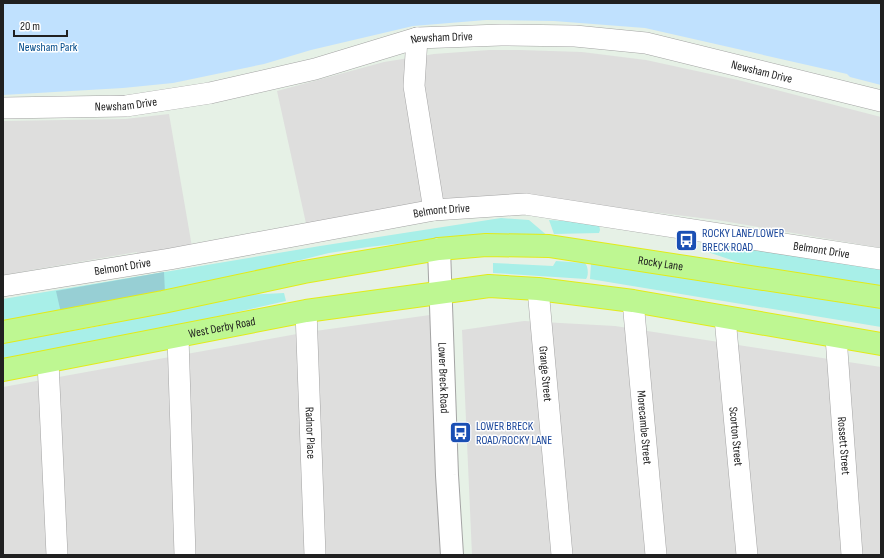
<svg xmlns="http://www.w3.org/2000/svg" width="884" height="558" font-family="'Sofia Sans Condensed',sans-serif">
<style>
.residential{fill:#dededd}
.grass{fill:#a8efe8}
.forest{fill:#97cfd4}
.park{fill:#c0e1fe}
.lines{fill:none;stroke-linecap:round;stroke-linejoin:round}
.minor-casing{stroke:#a4a4a4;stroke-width:22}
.tertiary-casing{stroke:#a4a4a4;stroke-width:24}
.trunk-casing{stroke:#e2eb18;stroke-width:24}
.minor{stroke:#fff;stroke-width:21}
.tertiary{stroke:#fff;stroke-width:22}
.trunk{stroke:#bef792;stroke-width:22}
.labels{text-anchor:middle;stroke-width:3;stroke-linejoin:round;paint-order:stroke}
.street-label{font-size:12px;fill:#202020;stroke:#fff}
.park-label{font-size:12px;fill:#024b8a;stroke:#fff}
.transit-label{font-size:12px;fill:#164399;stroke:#fff;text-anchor:start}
</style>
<rect width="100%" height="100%" fill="#e6f1e6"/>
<g class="residential">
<path d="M 489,50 L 520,50 L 582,52 L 646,60 L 738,80 L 881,117 L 881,248 L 717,220 L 562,201 L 307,228 L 277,91 L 384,62 L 434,54 Z"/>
<path d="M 169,114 L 192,247 L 138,257 L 137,252 L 3,275 L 3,121 L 125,119 Z"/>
<path d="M 430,315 L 447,555 L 3,555 L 3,387 L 308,332 Z"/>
<path d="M 524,321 L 615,326 L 881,367 L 881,555 L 472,555 L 462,330 Z"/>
</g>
<g class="grass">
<path d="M 501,218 L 529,220 L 549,237 L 478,235 L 368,247 L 329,253 L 158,295 L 3,323 L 3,299 L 320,246 Z"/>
<path d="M 549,220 L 595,223 L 599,225 L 600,230 L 599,233 L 554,234 Z"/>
<path d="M 703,240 L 881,269 L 881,286 L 752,267 L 702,250 Z"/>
<path d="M 556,261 L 585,263 C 588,266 589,275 586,279 L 493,273 L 493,263 L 553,266 Z"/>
<path d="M 591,263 L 881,307 L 881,327 L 590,279 Z"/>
<path d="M 284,293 L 286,301 L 198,321 L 3,359 L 3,343 L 94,327 L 246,295 Z"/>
</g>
<path class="forest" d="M 164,272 L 165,293 L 61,313 L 56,291 Z"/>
<path class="park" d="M 3,3 L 881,3 L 881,85 L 850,77 L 847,74 L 645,28 L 554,21 L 486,20 L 413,26 L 311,50 L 264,64 L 173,83 L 123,88 L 3,95 Z"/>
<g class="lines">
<defs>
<g id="minor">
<path d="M 417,38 L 414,86 L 434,210"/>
<path id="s1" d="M 3,108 L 126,106 L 210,93 L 315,69 L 417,38 L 501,35 L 575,36 L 646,43 L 881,101"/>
<path id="s2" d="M 3,286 L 170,259 L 434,210 L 525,204 L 881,259"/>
<path id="s3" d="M 538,289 L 562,555"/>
<path id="s4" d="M 633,301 L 656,555"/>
<path id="s5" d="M 306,311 L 315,555"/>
<path id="s6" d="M 725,318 L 747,555"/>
<path d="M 178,337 L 185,555"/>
<path id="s7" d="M 836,337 L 852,555"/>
<path d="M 48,362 L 57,555"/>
</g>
<g id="tertiary">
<path id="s8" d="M 439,249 L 447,475 L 452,555"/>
</g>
<g id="trunk">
<path id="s9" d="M 3,332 L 163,302 L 304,272 L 439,249 L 486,245 L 549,246 L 881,297"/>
<path id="s10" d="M 3,370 L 306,311 L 489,286 L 538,289 L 633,301 L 881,344"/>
</g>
</defs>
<use href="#minor" class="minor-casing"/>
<use href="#tertiary" class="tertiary-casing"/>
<use href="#trunk" class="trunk-casing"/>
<use href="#minor" class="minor"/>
<use href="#tertiary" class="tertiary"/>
<use href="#trunk" class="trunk"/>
</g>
<defs>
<symbol id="bus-square" viewBox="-11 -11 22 22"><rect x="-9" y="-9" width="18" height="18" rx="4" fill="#1a4fb4" stroke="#fff"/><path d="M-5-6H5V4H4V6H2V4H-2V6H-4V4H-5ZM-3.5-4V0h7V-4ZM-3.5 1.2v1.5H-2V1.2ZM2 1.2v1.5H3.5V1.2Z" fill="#fff"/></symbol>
</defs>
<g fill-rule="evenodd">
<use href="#bus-square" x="674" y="228" width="25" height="25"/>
<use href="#bus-square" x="448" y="420" width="25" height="25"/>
</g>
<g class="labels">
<g class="street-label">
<text dy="4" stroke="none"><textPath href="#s1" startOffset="447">Newsham Drive</textPath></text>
<text dy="4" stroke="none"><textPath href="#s1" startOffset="771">Newsham Drive</textPath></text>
<text dy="4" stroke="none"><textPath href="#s1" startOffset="123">Newsham Drive</textPath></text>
<text dy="4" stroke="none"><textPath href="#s2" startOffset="445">Belmont Drive</textPath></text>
<text dy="4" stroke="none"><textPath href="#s2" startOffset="829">Belmont Drive</textPath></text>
<text dy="4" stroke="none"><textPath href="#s9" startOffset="667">Rocky Lane</textPath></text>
<text dy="4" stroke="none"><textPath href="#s2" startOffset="121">Belmont Drive</textPath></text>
<text dy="4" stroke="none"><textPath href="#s10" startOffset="223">West Derby Road</textPath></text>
<text dy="4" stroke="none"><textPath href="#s3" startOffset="85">Grange Street</textPath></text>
<text dy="4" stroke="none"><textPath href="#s8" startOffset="129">Lower Breck Road</textPath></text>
<text dy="4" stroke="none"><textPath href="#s4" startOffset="127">Morecambe Street</textPath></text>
<text dy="4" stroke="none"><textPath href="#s5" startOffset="122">Radnor Place</textPath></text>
<text dy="4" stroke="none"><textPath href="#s6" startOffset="119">Scorton Street</textPath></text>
<text dy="4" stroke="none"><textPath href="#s7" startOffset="109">Rossett Street</textPath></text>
</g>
<g class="park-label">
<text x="48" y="51">Newsham Park</text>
</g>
<g class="transit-label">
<text x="702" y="237">ROCKY LANE/LOWER<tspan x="702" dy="14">BRECK ROAD</tspan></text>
<text x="476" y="430">LOWER BRECK<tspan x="476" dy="14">ROAD/ROCKY LANE</tspan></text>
</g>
</g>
<rect width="884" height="558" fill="none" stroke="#202020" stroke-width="8"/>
<path d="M14 30v6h53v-6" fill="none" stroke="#202020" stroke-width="2"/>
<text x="20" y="30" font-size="12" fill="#202020" stroke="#ffffff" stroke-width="3" paint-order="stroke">20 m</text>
</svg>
